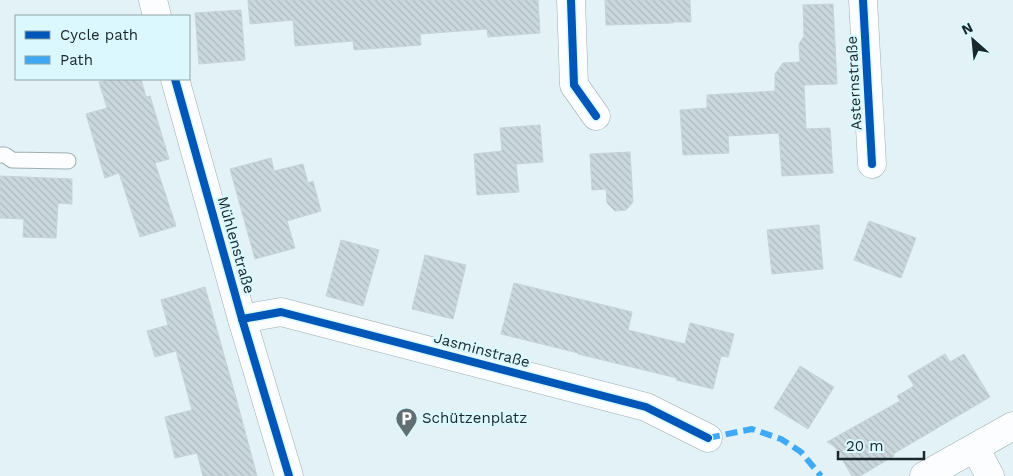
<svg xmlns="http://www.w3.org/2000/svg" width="1013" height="476" font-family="'Work Sans',sans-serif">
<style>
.building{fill:url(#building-back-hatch);stroke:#c6d3d9}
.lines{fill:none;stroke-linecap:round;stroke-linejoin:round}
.service-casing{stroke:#a0aeb1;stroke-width:17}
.minor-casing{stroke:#a0aeb1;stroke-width:29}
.service{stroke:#fbfdfe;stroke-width:15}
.minor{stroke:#fbfdfe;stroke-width:28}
.quiet{stroke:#3fa9f5;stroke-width:6;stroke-dasharray:12 6;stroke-linecap:butt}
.cycleway-casing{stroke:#daf8fe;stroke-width:11}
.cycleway{stroke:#0057b8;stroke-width:8}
.labels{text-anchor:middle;stroke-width:5;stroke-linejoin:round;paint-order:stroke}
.street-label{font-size:15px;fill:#1a282b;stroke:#daf8fe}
.poi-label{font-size:15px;fill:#1a282b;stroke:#daf8fe;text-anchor:start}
</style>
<defs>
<pattern id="building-back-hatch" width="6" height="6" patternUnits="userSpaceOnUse" patternTransform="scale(1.25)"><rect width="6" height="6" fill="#cad8de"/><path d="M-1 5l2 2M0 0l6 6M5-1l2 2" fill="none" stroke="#adb9bf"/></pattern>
</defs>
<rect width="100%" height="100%" fill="#e2f2f6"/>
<g class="building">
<path d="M 248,0 L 538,0 L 540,33 L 488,37 L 487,29 L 420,34 L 421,45 L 354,50 L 353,41 L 295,46 L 293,20 L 250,24 Z"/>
<path d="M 605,0 L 690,0 L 691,22 L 673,22 L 673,23 L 606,25 Z"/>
<path d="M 833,4 L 837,84 L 804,85 L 806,129 L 830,128 L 833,173 L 782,176 L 779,133 L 728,136 L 729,153 L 683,155 L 680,110 L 707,108 L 707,95 L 775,91 L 775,74 L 783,63 L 800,62 L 799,44 L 804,36 L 803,5 Z"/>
<path d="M 241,10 L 245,60 L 199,64 L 195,13 Z"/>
<path d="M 112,79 L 141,79 L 146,97 L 150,96 L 169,159 L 155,163 L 176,226 L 140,237 L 119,173 L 105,178 L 86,114 L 107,108 L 99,82 Z"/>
<path d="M 540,125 L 543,162 L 516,164 L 519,192 L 477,195 L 474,154 L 502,151 L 500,128 Z"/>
<path d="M 630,152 L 633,202 L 626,210 L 615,211 L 607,203 L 606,189 L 592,190 L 590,154 Z"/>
<path d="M 271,158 L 274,171 L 303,164 L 308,183 L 313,181 L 321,211 L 287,221 L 295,248 L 255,259 L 230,169 Z"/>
<path d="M 0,176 L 72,179 L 72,204 L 58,203 L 56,238 L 23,237 L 24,219 L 0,218 Z"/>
<path d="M 869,221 L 916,238 L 901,278 L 854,260 Z"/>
<path d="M 819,225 L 823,269 L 772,274 L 767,230 Z"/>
<path d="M 341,240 L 379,250 L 363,306 L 326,296 Z"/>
<path d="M 425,255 L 466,265 L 453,319 L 412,309 Z"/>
<path d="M 514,283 L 632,312 L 628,330 L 685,344 L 690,323 L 734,334 L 728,357 L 721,356 L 713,389 L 676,380 L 677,378 L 578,354 L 578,353 L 501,334 Z"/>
<path d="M 205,287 L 236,398 L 257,476 L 203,476 L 197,453 L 175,458 L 165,417 L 192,410 L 176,351 L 155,357 L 147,331 L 168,325 L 161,300 Z"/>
<path d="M 945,354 L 950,362 L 964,354 L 990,397 L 893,454 L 894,456 L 860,476 L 852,476 L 835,447 L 827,442 L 900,401 L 897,396 L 914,386 L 908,376 Z"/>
<path d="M 800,366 L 834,387 L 808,429 L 774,408 Z"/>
</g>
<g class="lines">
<defs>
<path id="service" d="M 0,155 L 5,155 L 12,160 L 68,161"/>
<g id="minor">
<path d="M 153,0 L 157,16"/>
<path d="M 571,0 L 574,85 L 596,116"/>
<path d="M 863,0 L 872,164"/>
<path d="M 175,79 L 242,319 L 289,476"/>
<path d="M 242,319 L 281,312 L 646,407 L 708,438"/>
<path d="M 975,448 L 990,476"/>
<path d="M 924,476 L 1013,426"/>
</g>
</defs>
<use href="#service" class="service-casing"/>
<use href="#minor" class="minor-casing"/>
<use href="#service" class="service"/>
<use href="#minor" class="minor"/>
<path class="quiet" d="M 708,438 L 752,429 L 781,439 L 801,452 L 821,476"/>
<defs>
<g id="cycleway">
<path d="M 571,0 L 574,85 L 596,116"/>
<path d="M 863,0 L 872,164"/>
<path d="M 175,79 L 242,319 L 289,476"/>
<path d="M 242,319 L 281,312 L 646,407 L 708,438"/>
</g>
</defs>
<use href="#cycleway" class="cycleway-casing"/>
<use href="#cycleway" class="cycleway"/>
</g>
<defs>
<symbol id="parking-pin" viewBox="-11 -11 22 30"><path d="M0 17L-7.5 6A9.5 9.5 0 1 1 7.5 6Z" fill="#606f72" stroke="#daf8fe"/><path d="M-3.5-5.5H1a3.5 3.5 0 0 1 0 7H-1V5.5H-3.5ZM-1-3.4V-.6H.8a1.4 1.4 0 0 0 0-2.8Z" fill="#fff"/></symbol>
</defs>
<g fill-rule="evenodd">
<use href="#parking-pin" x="394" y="406" width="25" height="34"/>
</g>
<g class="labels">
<g class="street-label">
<text transform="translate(854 83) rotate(-93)" y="5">Asternstraße</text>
<text transform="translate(236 245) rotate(74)" y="5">Mühlenstraße</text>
<text transform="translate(482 350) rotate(15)" y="5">Jasminstraße</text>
</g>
<g class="poi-label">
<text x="422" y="423">Schützenplatz</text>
</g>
</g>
<rect x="15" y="15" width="175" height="65" fill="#daf8fe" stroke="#8da5aa"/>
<rect x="25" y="31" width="25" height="8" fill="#0057b8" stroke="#8da5aa"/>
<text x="60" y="40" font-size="15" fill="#1a282b">Cycle path</text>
<rect x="25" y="56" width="25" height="8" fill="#3fa9f5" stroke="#8da5aa"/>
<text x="60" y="65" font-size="15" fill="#1a282b">Path</text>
<g transform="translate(973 40) rotate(333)" stroke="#daf8fe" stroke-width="4" paint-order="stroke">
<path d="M0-4L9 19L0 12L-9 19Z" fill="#1a282b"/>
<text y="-8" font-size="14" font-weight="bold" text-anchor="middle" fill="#1a282b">N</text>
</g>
<path d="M838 451v8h86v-8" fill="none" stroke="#1a282b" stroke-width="2.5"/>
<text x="846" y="451" font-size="15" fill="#1a282b" stroke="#daf8fe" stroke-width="4" paint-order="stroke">20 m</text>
</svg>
